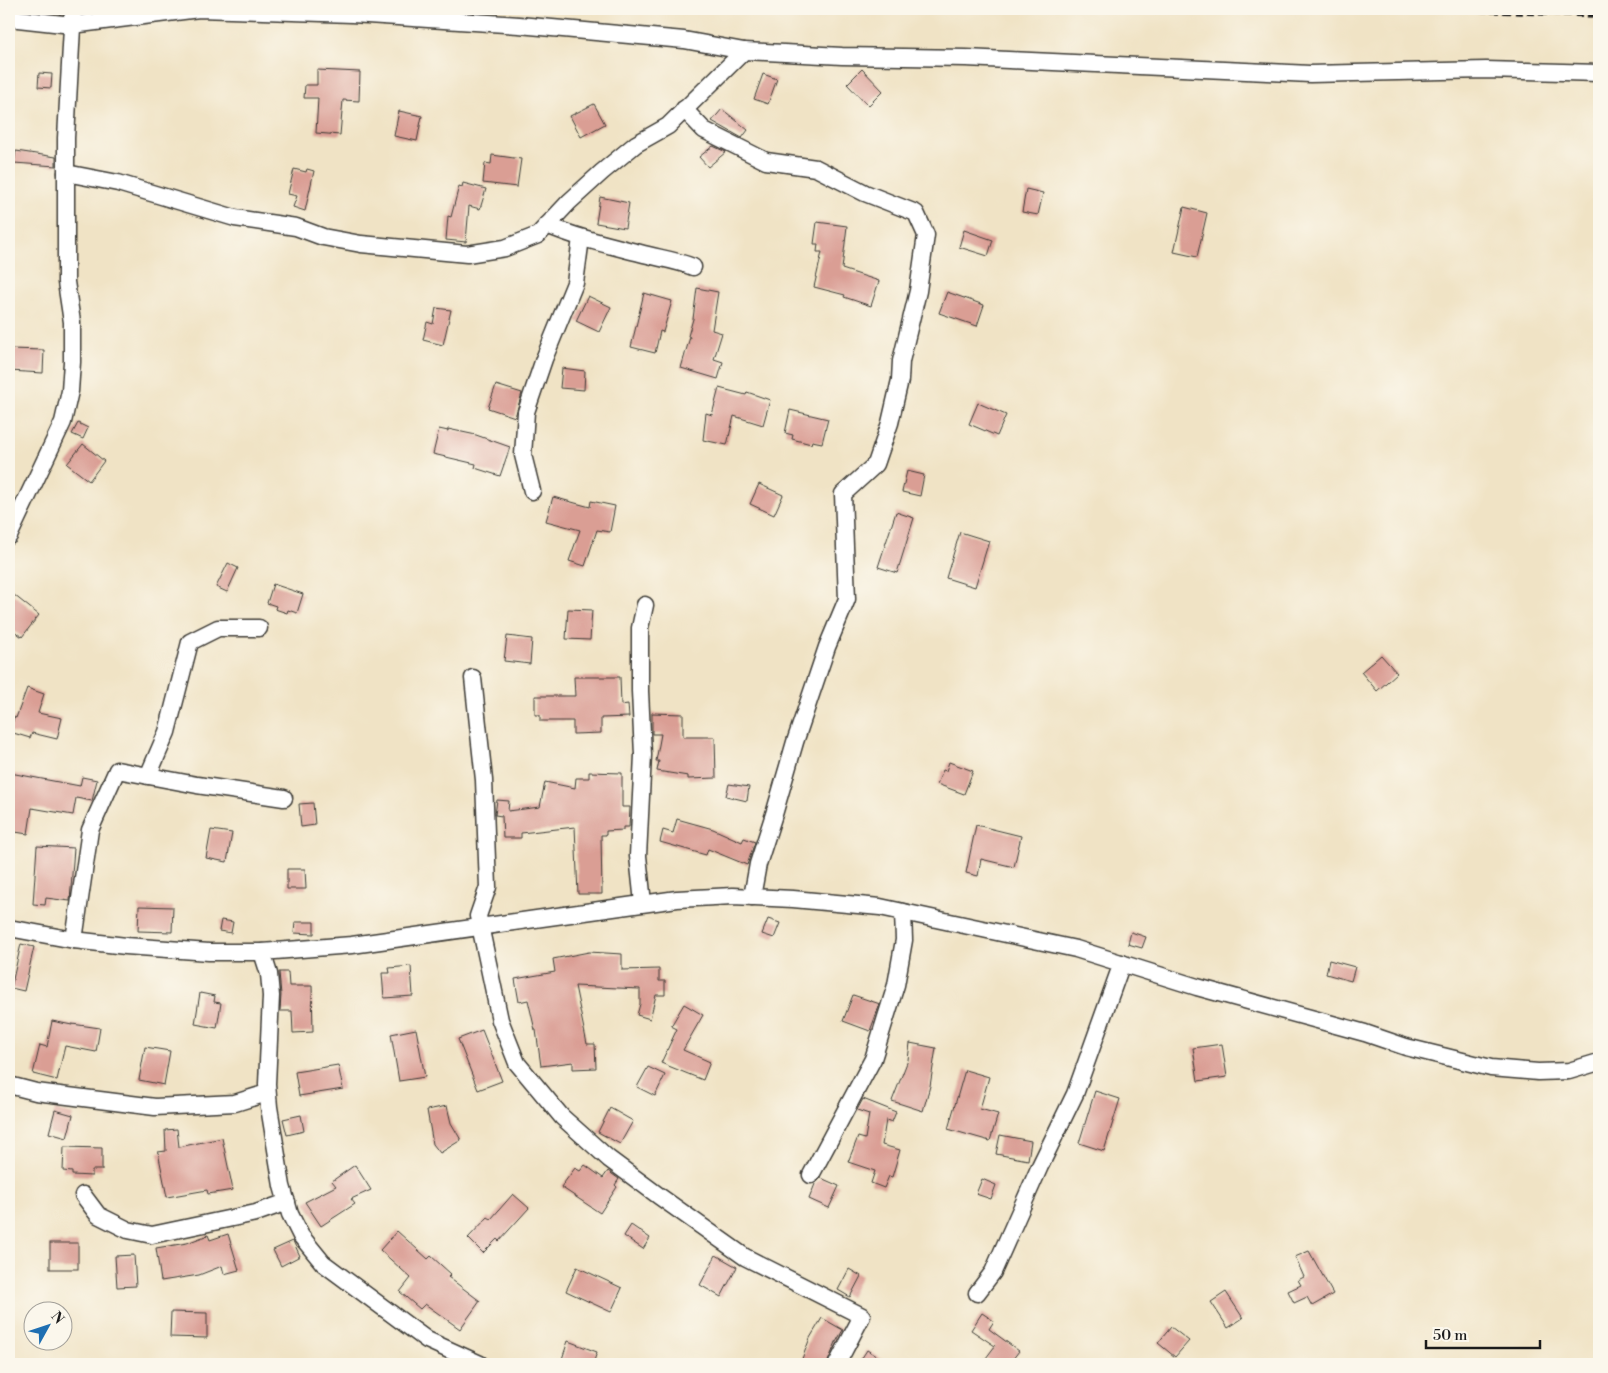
<svg xmlns="http://www.w3.org/2000/svg" width="1608" height="1373" font-family="'Libre Bodoni',serif">
<style>
.building{fill:#da9e94}
.lines{fill:none;stroke-linecap:round;stroke-linejoin:round}
.minor-casing{stroke:#3c3a35;stroke-width:19}
.minor{stroke:#fff;stroke-width:16}
.rail{stroke:#1c1c1c;stroke-width:4;stroke-dasharray:8 4;stroke-linecap:butt}
</style>
<rect width="100%" height="100%" fill="#fbf7ec"/>
<filter id="ink" filterUnits="userSpaceOnUse"><feTurbulence type="fractalNoise" baseFrequency=".02" numOctaves="2"/><feDisplacementMap in="SourceGraphic" scale="10" xChannelSelector="R" yChannelSelector="G"/><feConvolveMatrix kernelMatrix="1 2 1 2 8 2 1 2 1" color-interpolation-filters="sRGB"/></filter>
<filter id="wash" filterUnits="userSpaceOnUse"><feTurbulence type="fractalNoise" baseFrequency=".0096" numOctaves="4" result="noise"/><feDisplacementMap in="SourceGraphic" scale="20" xChannelSelector="R" yChannelSelector="G"/><feGaussianBlur stdDeviation="1.12" result="paint"/><feColorMatrix in="noise" values="0 0 0 0 0 0 0 0 0 0 0 0 0 0 0 0 0 1.4 0 .05"/><feComposite in="paint" operator="in"/></filter>
<g filter="url(#wash)">
<rect width="100%" height="100%" fill="#f0e3c5"/>
<g id="blocks">
<g class="building">
<path d="M 862,69 L 883,91 L 868,106 L 847,84 Z"/>
<path d="M 317,70 L 360,72 L 359,101 L 343,100 L 340,135 L 316,133 L 318,98 L 304,98 L 305,85 L 317,85 Z"/>
<path d="M 39,73 L 52,74 L 51,88 L 38,87 Z"/>
<path d="M 763,74 L 777,79 L 768,104 L 754,99 Z"/>
<path d="M 594,104 L 605,124 L 581,137 L 570,116 Z"/>
<path d="M 722,109 L 748,130 L 742,138 L 712,121 Z"/>
<path d="M 399,111 L 422,116 L 417,141 L 394,136 Z"/>
<path d="M 713,146 L 726,152 L 708,167 L 699,157 Z"/>
<path d="M 16,151 L 56,157 L 56,166 L 14,163 Z"/>
<path d="M 492,155 L 521,159 L 517,187 L 483,183 L 485,163 L 491,164 Z"/>
<path d="M 294,169 L 306,172 L 307,169 L 314,171 L 305,211 L 293,207 L 297,196 L 288,194 Z"/>
<path d="M 463,183 L 486,189 L 480,209 L 469,206 L 466,242 L 446,240 L 448,216 L 451,217 L 459,186 L 462,187 Z"/>
<path d="M 1026,189 L 1043,193 L 1038,215 L 1022,212 Z"/>
<path d="M 600,197 L 629,203 L 625,228 L 596,223 Z"/>
<path d="M 1184,207 L 1207,213 L 1197,257 L 1174,252 Z"/>
<path d="M 817,222 L 847,226 L 842,269 L 879,281 L 871,306 L 844,297 L 845,295 L 814,287 L 822,252 L 817,252 L 818,244 L 814,244 Z"/>
<path d="M 964,230 L 993,240 L 988,256 L 959,247 Z"/>
<path d="M 697,288 L 718,292 L 712,330 L 722,333 L 714,359 L 723,362 L 718,379 L 681,368 L 690,337 L 688,336 L 693,319 Z"/>
<path d="M 947,292 L 984,305 L 977,326 L 939,313 Z"/>
<path d="M 644,293 L 672,301 L 663,332 L 660,331 L 655,353 L 631,347 Z"/>
<path d="M 588,296 L 611,307 L 599,332 L 576,321 Z"/>
<path d="M 436,308 L 451,310 L 443,345 L 423,340 L 427,322 L 433,324 Z"/>
<path d="M 9,349 L 44,350 L 43,373 L 9,371 Z"/>
<path d="M 562,368 L 585,371 L 584,390 L 560,388 Z"/>
<path d="M 496,385 L 522,393 L 515,417 L 488,408 Z"/>
<path d="M 719,388 L 746,395 L 747,392 L 770,400 L 763,425 L 734,416 L 727,445 L 703,440 L 706,413 L 712,415 Z"/>
<path d="M 978,403 L 1006,415 L 997,436 L 969,424 Z"/>
<path d="M 790,410 L 828,419 L 822,443 L 812,441 L 811,444 L 792,439 L 793,435 L 785,433 Z"/>
<path d="M 78,423 L 88,428 L 83,439 L 72,434 Z"/>
<path d="M 439,429 L 448,431 L 448,429 L 476,435 L 510,447 L 500,476 L 475,468 L 476,464 L 433,454 Z"/>
<path d="M 83,444 L 104,461 L 89,481 L 67,464 Z"/>
<path d="M 907,471 L 924,475 L 920,496 L 902,492 Z"/>
<path d="M 759,484 L 783,495 L 774,515 L 750,504 Z"/>
<path d="M 553,497 L 590,507 L 591,501 L 615,506 L 610,532 L 597,530 L 585,566 L 569,561 L 580,530 L 546,521 Z"/>
<path d="M 896,512 L 914,518 L 897,573 L 878,567 Z"/>
<path d="M 960,532 L 989,541 L 975,587 L 946,578 Z"/>
<path d="M 228,563 L 238,568 L 227,592 L 216,587 Z"/>
<path d="M 273,584 L 303,594 L 297,613 L 288,610 L 287,613 L 275,609 L 276,606 L 267,603 Z"/>
<path d="M 9,591 L 39,615 L 22,637 L 9,627 Z"/>
<path d="M 568,609 L 592,610 L 590,640 L 566,639 Z"/>
<path d="M 507,636 L 532,639 L 530,664 L 504,661 Z"/>
<path d="M 1381,655 L 1397,673 L 1377,691 L 1361,672 Z"/>
<path d="M 574,677 L 620,677 L 621,705 L 628,704 L 629,717 L 601,718 L 601,733 L 573,734 L 573,721 L 540,721 L 540,715 L 535,715 L 535,696 L 575,696 Z"/>
<path d="M 27,688 L 44,694 L 38,713 L 62,718 L 57,739 L 32,733 L 30,738 L 10,732 L 14,717 L 16,718 Z"/>
<path d="M 652,713 L 683,714 L 683,737 L 715,737 L 716,778 L 688,779 L 688,776 L 657,771 L 659,761 L 656,761 L 661,734 L 652,734 Z"/>
<path d="M 949,762 L 973,771 L 964,794 L 937,784 L 943,770 L 946,771 Z"/>
<path d="M 589,772 L 622,773 L 622,807 L 630,807 L 629,827 L 623,827 L 623,830 L 606,831 L 606,835 L 601,835 L 602,894 L 578,894 L 575,827 L 521,833 L 521,838 L 503,838 L 502,816 L 495,815 L 497,800 L 509,801 L 508,811 L 540,807 L 545,782 L 575,788 L 576,778 L 589,778 Z"/>
<path d="M 10,773 L 80,786 L 82,777 L 97,780 L 92,801 L 76,798 L 73,815 L 32,808 L 28,834 L 9,831 Z"/>
<path d="M 729,784 L 749,787 L 747,801 L 726,796 Z"/>
<path d="M 313,803 L 315,825 L 301,827 L 299,804 Z"/>
<path d="M 677,819 L 713,829 L 742,842 L 744,838 L 755,842 L 747,865 L 708,849 L 706,855 L 660,842 L 663,830 L 673,833 Z"/>
<path d="M 976,825 L 1021,836 L 1014,867 L 981,859 L 978,876 L 966,873 Z"/>
<path d="M 211,830 L 232,833 L 227,862 L 206,858 Z"/>
<path d="M 37,846 L 74,848 L 70,901 L 46,898 L 45,905 L 33,904 Z"/>
<path d="M 287,869 L 305,869 L 306,889 L 287,889 Z"/>
<path d="M 139,906 L 173,907 L 172,932 L 138,931 Z"/>
<path d="M 768,919 L 780,923 L 774,938 L 762,934 Z"/>
<path d="M 221,920 L 233,922 L 231,933 L 219,931 Z"/>
<path d="M 295,922 L 314,922 L 314,934 L 294,933 Z"/>
<path d="M 1131,932 L 1146,937 L 1142,948 L 1128,944 Z"/>
<path d="M 21,944 L 34,947 L 24,991 L 11,988 Z"/>
<path d="M 589,952 L 622,954 L 622,970 L 659,969 L 659,981 L 665,981 L 665,995 L 656,995 L 650,1019 L 637,1015 L 640,1004 L 640,989 L 575,986 L 587,1044 L 595,1044 L 596,1068 L 573,1069 L 573,1062 L 541,1066 L 536,1030 L 535,1030 L 528,1000 L 519,1002 L 515,979 L 555,972 L 553,959 Z"/>
<path d="M 1329,960 L 1355,967 L 1351,981 L 1326,974 Z"/>
<path d="M 411,966 L 413,996 L 384,998 L 382,973 L 390,973 L 389,968 Z"/>
<path d="M 279,972 L 288,972 L 289,986 L 312,986 L 313,1032 L 293,1033 L 292,1011 L 280,1011 L 281,995 Z"/>
<path d="M 200,993 L 215,996 L 214,1002 L 221,1003 L 217,1028 L 195,1024 Z"/>
<path d="M 853,995 L 880,1004 L 870,1031 L 843,1021 Z"/>
<path d="M 684,1004 L 703,1015 L 683,1050 L 710,1062 L 703,1080 L 661,1063 L 677,1029 L 671,1026 Z"/>
<path d="M 52,1021 L 72,1025 L 72,1024 L 100,1028 L 96,1052 L 65,1046 L 57,1080 L 33,1074 L 40,1045 L 47,1047 Z"/>
<path d="M 416,1029 L 425,1077 L 399,1081 L 391,1034 Z"/>
<path d="M 482,1030 L 502,1081 L 478,1090 L 458,1039 Z"/>
<path d="M 910,1043 L 936,1048 L 930,1086 L 923,1111 L 892,1101 L 908,1060 Z"/>
<path d="M 1222,1044 L 1227,1077 L 1198,1081 L 1193,1048 Z"/>
<path d="M 145,1047 L 170,1051 L 164,1085 L 139,1080 Z"/>
<path d="M 338,1065 L 343,1089 L 299,1096 L 295,1072 Z"/>
<path d="M 648,1067 L 665,1075 L 655,1096 L 637,1087 Z"/>
<path d="M 965,1070 L 989,1077 L 980,1109 L 998,1114 L 990,1141 L 948,1129 Z"/>
<path d="M 1095,1091 L 1120,1099 L 1104,1151 L 1079,1143 Z"/>
<path d="M 863,1099 L 896,1112 L 892,1122 L 886,1120 L 882,1145 L 900,1150 L 892,1177 L 889,1176 L 884,1188 L 871,1183 L 875,1171 L 848,1162 L 858,1137 L 865,1139 L 869,1114 L 857,1110 Z"/>
<path d="M 447,1106 L 451,1123 L 461,1140 L 440,1153 L 433,1144 L 427,1110 Z"/>
<path d="M 610,1108 L 633,1121 L 620,1144 L 598,1132 Z"/>
<path d="M 55,1110 L 73,1115 L 67,1138 L 49,1133 Z"/>
<path d="M 301,1115 L 304,1131 L 287,1135 L 283,1119 Z"/>
<path d="M 177,1129 L 179,1147 L 222,1138 L 233,1190 L 208,1194 L 207,1190 L 167,1197 L 158,1152 L 166,1151 L 165,1130 Z"/>
<path d="M 1000,1135 L 1031,1141 L 1028,1160 L 996,1154 Z"/>
<path d="M 64,1147 L 102,1148 L 102,1170 L 92,1170 L 92,1176 L 72,1175 L 72,1172 L 63,1171 Z"/>
<path d="M 355,1165 L 371,1190 L 351,1199 L 355,1204 L 321,1226 L 305,1202 L 336,1186 L 332,1181 Z"/>
<path d="M 585,1165 L 603,1178 L 608,1171 L 619,1179 L 615,1185 L 617,1187 L 600,1213 L 561,1187 L 575,1168 L 580,1171 Z"/>
<path d="M 821,1178 L 839,1186 L 829,1208 L 809,1199 L 815,1184 Z"/>
<path d="M 982,1179 L 996,1185 L 991,1199 L 976,1194 Z"/>
<path d="M 513,1194 L 529,1208 L 499,1241 L 497,1239 L 483,1253 L 468,1238 L 488,1217 L 491,1219 Z"/>
<path d="M 631,1225 L 650,1238 L 643,1249 L 624,1236 Z"/>
<path d="M 397,1231 L 428,1259 L 431,1256 L 451,1274 L 448,1277 L 480,1301 L 460,1329 L 425,1304 L 420,1309 L 400,1292 L 411,1278 L 380,1250 Z"/>
<path d="M 228,1234 L 239,1270 L 224,1274 L 222,1266 L 199,1275 L 161,1281 L 156,1248 L 187,1243 L 208,1235 L 210,1240 Z"/>
<path d="M 293,1241 L 300,1256 L 281,1266 L 273,1250 Z"/>
<rect x="50" y="1243" width="28" height="26"/>
<path d="M 1309,1251 L 1333,1294 L 1312,1306 L 1307,1297 L 1294,1303 L 1288,1291 L 1301,1285 L 1298,1280 L 1304,1277 L 1295,1257 Z"/>
<path d="M 134,1255 L 136,1286 L 117,1287 L 115,1256 Z"/>
<path d="M 716,1255 L 737,1267 L 721,1297 L 700,1285 Z"/>
<path d="M 577,1267 L 622,1288 L 611,1312 L 566,1291 Z"/>
<path d="M 849,1269 L 861,1276 L 850,1297 L 838,1290 Z"/>
<path d="M 1226,1292 L 1243,1318 L 1228,1328 L 1211,1302 Z"/>
<path d="M 171,1312 L 207,1313 L 207,1338 L 170,1337 Z"/>
<path d="M 982,1313 L 994,1321 L 989,1329 L 1019,1351 L 1009,1364 L 995,1364 L 986,1358 L 995,1346 L 971,1330 Z"/>
<path d="M 822,1318 L 843,1330 L 836,1342 L 827,1364 L 800,1364 L 810,1338 Z"/>
<path d="M 1171,1327 L 1189,1341 L 1175,1357 L 1158,1343 Z"/>
<path d="M 568,1341 L 597,1352 L 593,1364 L 568,1364 L 561,1362 Z"/>
<path d="M 867,1350 L 890,1364 L 858,1364 Z"/>
</g>
</g>
</g>
<g filter="url(#ink)">
<use href="#blocks" fill-opacity="0" stroke="#3c3a35" stroke-width="1"/>
<g class="lines">
<defs>
<g id="minor">
<path d="M 9,18 L 72,25 L 199,9 L 352,14 L 519,25 L 684,40 L 744,51 L 842,56 L 966,58 L 1310,74 L 1486,70 L 1599,73"/>
<path d="M 684,109 L 704,130 L 766,161 L 816,168 L 865,193 L 916,213 L 926,235 L 918,291 L 901,361 L 900,380 L 890,423 L 876,464 L 843,494 L 847,599 L 827,647 L 795,742 L 775,811 L 758,864 L 752,897"/>
<path d="M 66,173 L 118,183 L 235,218 L 296,227 L 323,237 L 361,244 L 467,254 L 505,248 L 538,235 L 569,202 L 602,172 L 636,144 L 668,126 L 744,51"/>
<path d="M 547,225 C 577,238 609,245 640,253 C 658,258 676,260 693,267"/>
<path d="M 532,491 L 523,455 L 526,412 L 544,359 L 575,283 L 581,238"/>
<path d="M 9,536 L 63,422 L 70,391 L 72,362 L 72,322 L 66,282 L 66,138 L 73,9"/>
<path d="M 473,678 L 484,780 L 488,887 L 478,916 L 500,1020 L 517,1063 L 562,1117 L 609,1159 L 659,1196 L 745,1257 L 862,1316 L 837,1364"/>
<path d="M 148,776 L 167,732 L 190,642 L 218,628 L 259,628"/>
<path d="M 643,903 L 638,856 L 643,755 L 640,691 L 640,628 L 645,605"/>
<path d="M 9,928 L 74,940 L 126,946 L 209,952 L 262,952 L 352,945 L 677,899 L 733,896 L 793,899 L 880,907 L 1076,949 L 1197,987 L 1365,1033 L 1406,1047 L 1491,1068 L 1538,1072 L 1569,1071 L 1599,1062"/>
<path d="M 74,940 L 90,830 L 117,770 L 197,785 L 284,798"/>
<path d="M 262,952 L 269,974 L 271,996 L 267,1084 L 269,1107 L 282,1186 L 290,1214 L 301,1236 L 323,1263 L 427,1340 L 480,1364"/>
<path d="M 9,1085 L 36,1092 L 155,1107 L 235,1103 L 267,1093"/>
<path d="M 811,1175 L 873,1059 L 896,985 L 904,940 L 903,912"/>
<path d="M 83,1195 L 98,1215 L 128,1230 L 152,1235 L 256,1213 L 287,1202"/>
<path d="M 977,1293 L 993,1272 L 1040,1166 L 1075,1094 L 1122,963"/>
</g>
</defs>
<use href="#minor" class="minor-casing"/>
<use href="#minor" class="minor"/>
<path class="rail" d="M 1431,9 L 1599,16"/>
</g>
</g>
<rect width="1608" height="1373" fill="none" stroke="#fbf7ec" stroke-width="30"/>
<g transform="translate(48 1326) rotate(50)"><circle r="24" fill="#fbf7ec" stroke="#a29f99"/>
<path d="M0-4L9 19L0 12L-9 19Z" fill="#1f6fb2"/>
<text y="-8" font-size="14" font-weight="bold" text-anchor="middle" fill="#1c1c1c">N</text>
</g>
<path d="M1426 1340v8h114v-8" fill="none" stroke="#1c1c1c" stroke-width="2.5"/>
<text x="1433" y="1340" font-size="15" fill="#1c1c1c" stroke="#fbf7ec" stroke-width="4" paint-order="stroke">50 m</text>
</svg>
